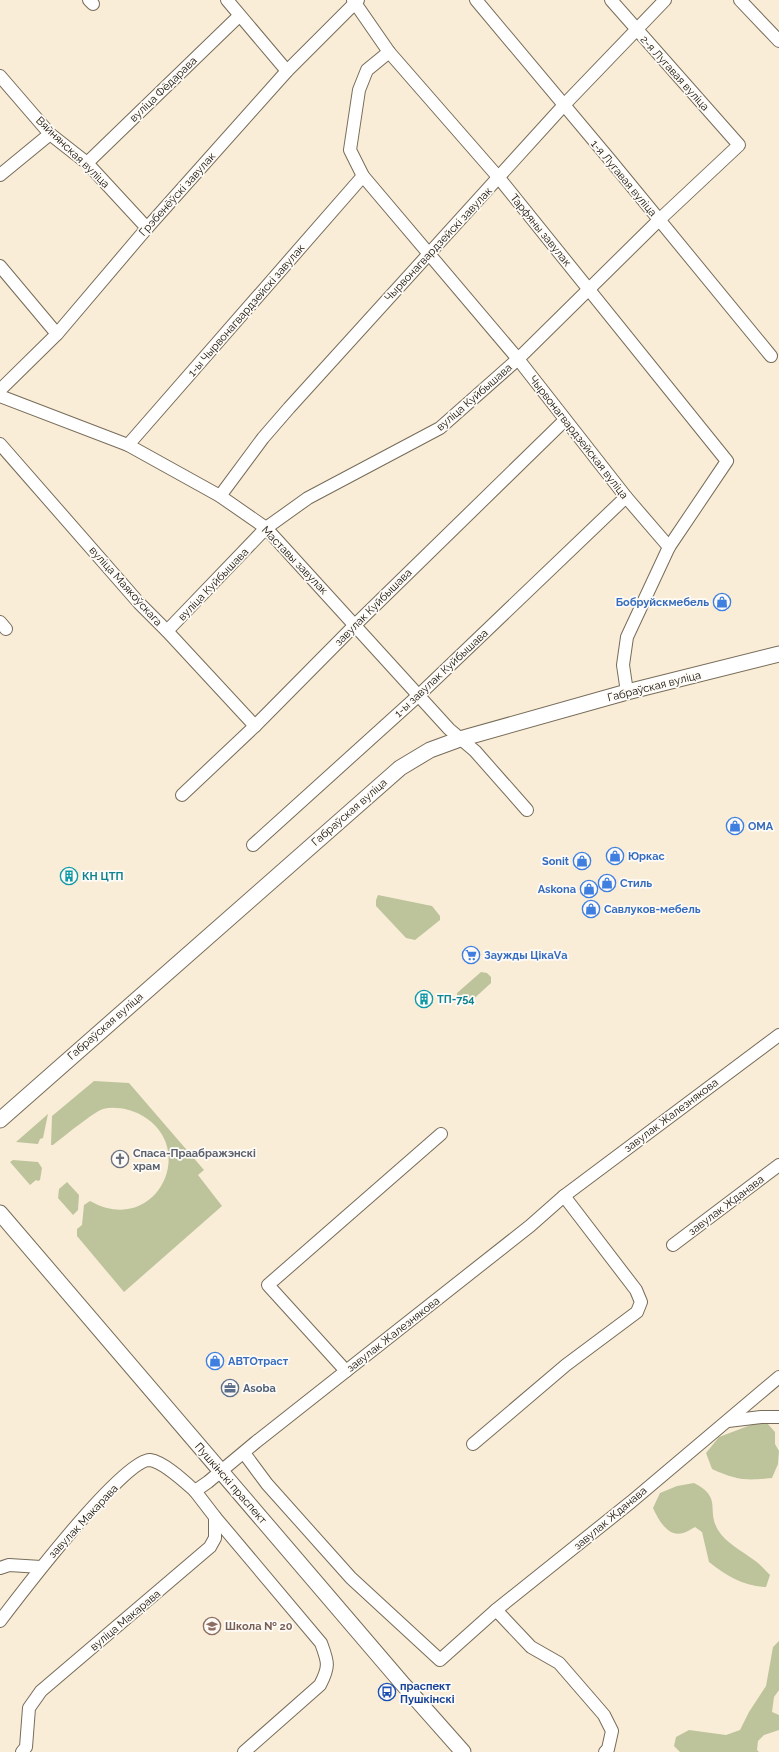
<svg xmlns="http://www.w3.org/2000/svg" width="779" height="1752" font-family="Raleway,sans-serif">
<style>
.green{fill:#bdc49c}
.lines{fill:none;stroke-linecap:round;stroke-linejoin:round}
.minor-casing{stroke:#776c59;stroke-width:14}
.major-casing{stroke:#776c59;stroke-width:17}
.minor{stroke:#fff;stroke-width:12}
.major{stroke:#fff;stroke-width:15}
.labels{text-anchor:middle;stroke-width:3.5;stroke-linejoin:round;paint-order:stroke}
.street-label{font-size:11px;fill:#141009;stroke:#fefbf7}
.shop-label{font-size:11px;font-weight:bold;fill:#366cbe;stroke:#fefbf7;text-anchor:start}
.culture-label{font-size:11px;font-weight:bold;fill:#0d838f;stroke:#fefbf7;text-anchor:start}
.worship-label{font-size:11px;font-weight:bold;fill:#5b616d;stroke:#fefbf7;text-anchor:start}
.service-label{font-size:11px;font-weight:bold;fill:#4e5e75;stroke:#fefbf7;text-anchor:start}
.education-label{font-size:11px;font-weight:bold;fill:#785e54;stroke:#fefbf7;text-anchor:start}
.transit-label{font-size:11px;font-weight:bold;fill:#164399;stroke:#fefbf7;text-anchor:start}
</style>
<rect width="100%" height="100%" fill="#f9edd7"/>
<g class="green">
<path d="M 378,895 L 432,906 L 440,916 L 440,920 L 415,940 L 406,938 L 376,906 L 376,900 Z"/>
<path d="M 481,972 L 487,973 L 491,977 L 491,983 L 468,1004 L 462,1004 L 457,1000 L 457,993 Z"/>
<path d="M 94,1081 L 129,1083 L 204,1170 L 198,1175 L 222,1206 L 124,1292 L 77,1236 L 77,1229 L 82,1225 L 84,1205 L 90,1201 C 156,1238 200,1147 141,1115 C 130,1109 115,1106 103,1109 C 95,1111 62,1138 53,1145 L 51,1145 L 52,1116 Z"/>
<path d="M 48,1114 L 43,1138 L 40,1139 L 38,1144 L 16,1142 Z"/>
<path d="M 13,1160 L 38,1162 L 42,1168 L 40,1180 L 38,1181 L 36,1180 L 30,1185 L 10,1162 Z"/>
<path d="M 67,1182 L 79,1195 L 78,1210 L 73,1215 L 58,1198 L 59,1189 Z"/>
<path d="M 756,1423 L 767,1423 L 775,1432 L 775,1444 L 779,1451 L 778,1464 L 772,1478 C 746,1481 736,1480 712,1469 L 706,1453 L 719,1437 Z"/>
<path d="M 694,1483 C 723,1498 706,1509 718,1530 C 726,1543 742,1551 754,1560 C 760,1564 765,1570 770,1575 L 766,1587 C 743,1586 727,1576 709,1562 L 702,1532 L 695,1527 C 691,1529 687,1532 683,1533 C 668,1538 658,1519 653,1508 L 660,1493 L 677,1486 Z"/>
<path d="M 779,1641 L 779,1690 L 774,1697 L 772,1712 L 779,1715 L 779,1730 L 764,1735 L 758,1741 L 757,1750 L 759,1752 L 680,1752 L 674,1746 L 676,1737 L 689,1730 L 726,1735 L 740,1730 L 749,1712 L 766,1686 L 773,1647 Z"/>
</g>
<g class="lines">
<defs>
<g id="minor">
<path d="M 89,0 L 93,4"/>
<path d="M 227,0 L 287,71"/>
<path d="M 353,0 L 389,52 L 499,178 L 727,461 L 669,547 L 627,637 L 623,665 L 627,692"/>
<path d="M 476,0 L 611,161 L 771,356"/>
<path d="M 740,0 L 779,41"/>
<path d="M 389,52 L 367,70 L 359,90 L 350,150 L 363,176 L 518,359 L 626,497 L 669,547"/>
<path d="M 0,76 L 50,134 L 87,163 L 147,228"/>
<path d="M 87,163 L 239,16"/>
<path d="M 0,175 L 50,134"/>
<path d="M 0,266 L 57,334"/>
<path d="M 0,390 L 57,334 L 147,228 L 287,71 L 358,0"/>
<path d="M 0,396 L 128,445 L 220,496 L 266,528 L 449,729 L 475,751 L 527,810"/>
<path d="M 0,444 L 139,603 L 167,631 L 255,726"/>
<path d="M 128,445 L 363,176"/>
<path d="M 220,496 L 263,438 L 289,408 L 564,105 L 665,0"/>
<path d="M 0,622 L 6,629"/>
<path d="M 167,631 L 266,528 L 308,498 L 440,428 L 518,359 L 659,220 L 739,145 L 611,0"/>
<path d="M 182,795 L 255,726 L 355,625 L 565,420"/>
<path d="M 253,845 L 419,695 L 626,497"/>
<path d="M 673,1245 L 779,1165"/>
<path d="M 346,1371 L 268,1285 L 441,1134"/>
<path d="M 728,1421 L 761,1417 L 779,1417"/>
<path d="M 473,1444 L 566,1365 L 637,1312 L 641,1302 L 636,1290 L 564,1196"/>
<path d="M 244,1453 L 267,1484 L 351,1578 L 440,1660 L 496,1610 L 631,1502 L 779,1377"/>
<path d="M 215,1517 L 321,1643 C 328,1662 330,1666 320,1685 L 244,1752"/>
<path d="M 0,1568 L 9,1565 L 41,1567"/>
<path d="M 496,1610 L 531,1647 L 559,1663 L 604,1715 L 612,1731 L 608,1749 L 605,1752"/>
<path d="M 0,1621 C 19,1596 124,1458 150,1460 C 164,1462 185,1482 195,1491 L 208,1482 L 256,1442 L 530,1226 L 564,1196 L 779,1035"/>
<path d="M 22,1752 L 26,1747 L 29,1708 L 41,1691 L 210,1547 L 215,1538 L 215,1517 L 195,1491"/>
</g>
<g id="major">
<path d="M 0,1120 L 400,768 L 430,750 L 460,739 L 627,692 L 779,654"/>
<path d="M 0,1213 L 402,1683 L 463,1752"/>
</g>
</defs>
<use href="#minor" class="minor-casing"/>
<use href="#major" class="major-casing"/>
<use href="#minor" class="minor"/>
<use href="#major" class="major"/>
</g>
<defs>
<symbol id="shop-ring" viewBox="-11 -11 22 22"><circle r="9.5" fill="#fefbf7" stroke="#3f7fe0" stroke-width="1.5"/><path d="M-5-2.5h2.3a2.7 3.5 0 0 1 5.4 0H5L5.5 6h-11ZM-1.5-2.5h3a1.5 2.3 0 0 0-3 0Z" fill="#3f7fe0"/></symbol>
<symbol id="building-ring" viewBox="-11 -11 22 22"><circle r="9.5" fill="#fefbf7" stroke="#0f9aa8" stroke-width="1.5"/><path d="M-4-6H4V6H1V3H-1V6H-4ZM-2.5-4.3h1.7v1.8h-1.7ZM.8-4.3h1.7v1.8H.8ZM-2.5-1h1.7V.8h-1.7ZM.8-1h1.7V.8H.8Z" fill="#0f9aa8"/></symbol>
<symbol id="supermarket-ring" viewBox="-11 -11 22 22"><circle r="9.5" fill="#fefbf7" stroke="#3f7fe0" stroke-width="1.5"/><path d="M-6-5.5h2.5l.6 2H6L4.5 2H-2.5L-4.4-4H-6ZM-1.5 3.2a1.3 1.3 0 1 0 .1 0ZM3 3.2a1.3 1.3 0 1 0 .1 0Z" fill="#3f7fe0"/></symbol>
<symbol id="church-ring" viewBox="-11 -11 22 22"><circle r="9.5" fill="#fefbf7" stroke="#6b7280" stroke-width="1.5"/><path d="M-1.2-6h2.4v3.5h3.3v2.4h-3.3V6h-2.4V-.1h-3.3v-2.4h3.3Z" fill="#6b7280"/></symbol>
<symbol id="office-ring" viewBox="-11 -11 22 22"><circle r="9.5" fill="#fefbf7" stroke="#5c6f8a" stroke-width="1.5"/><path d="M-6-3h4V-5.5h4V-3h4V5H-6ZM-1-4.5V-3h2v-1.5ZM-6 0V1H6V0Z" fill="#5c6f8a"/></symbol>
<symbol id="school-ring" viewBox="-11 -11 22 22"><circle r="9.5" fill="#fefbf7" stroke="#8d6e63" stroke-width="1.5"/><path d="M0-5L7-2L0 1L-7-2ZM-4 1L0 2.5L4 1V4Q0 6-4 4Z" fill="#8d6e63"/></symbol>
<symbol id="bus-ring" viewBox="-11 -11 22 22"><circle r="9.5" fill="#fefbf7" stroke="#1a4fb4" stroke-width="1.5"/><path d="M-5-6H5V4H4V6H2V4H-2V6H-4V4H-5ZM-3.5-4V0h7V-4ZM-3.5 1.2v1.5H-2V1.2ZM2 1.2v1.5H3.5V1.2Z" fill="#1a4fb4"/></symbol>
</defs>
<g fill-rule="evenodd">
<use href="#shop-ring" x="712" y="592" width="20" height="20"/>
<use href="#shop-ring" x="725" y="816" width="20" height="20"/>
<use href="#shop-ring" x="605" y="846" width="20" height="20"/>
<use href="#shop-ring" x="572" y="851" width="20" height="20"/>
<use href="#building-ring" x="59" y="866" width="20" height="20"/>
<use href="#shop-ring" x="597" y="873" width="20" height="20"/>
<use href="#shop-ring" x="579" y="879" width="20" height="20"/>
<use href="#shop-ring" x="581" y="899" width="20" height="20"/>
<use href="#supermarket-ring" x="461" y="945" width="20" height="20"/>
<use href="#building-ring" x="414" y="989" width="20" height="20"/>
<use href="#church-ring" x="110" y="1149" width="20" height="20"/>
<use href="#shop-ring" x="205" y="1351" width="20" height="20"/>
<use href="#office-ring" x="220" y="1378" width="20" height="20"/>
<use href="#school-ring" x="202" y="1616" width="20" height="20"/>
<use href="#bus-ring" x="377" y="1682" width="20" height="20"/>
</g>
<g class="labels">
<g class="street-label">
<text transform="translate(675 73) rotate(48)" y="4">2-я Лугавая вуліца</text>
<text transform="translate(163 89) rotate(-44)" y="4">вуліца Фёдарава</text>
<text transform="translate(73 152) rotate(44)" y="4">Вяйнянская вуліца</text>
<text transform="translate(624 178) rotate(50)" y="4">1-я Лугавая вуліца</text>
<text transform="translate(177 194) rotate(-48)" y="4">Грэбенёўскі завулак</text>
<text transform="translate(541 230) rotate(51)" y="4">Тарфяны завулак</text>
<text transform="translate(438 244) rotate(-47)" y="4">Чырвонагвардзейскі завулак</text>
<text transform="translate(246 310) rotate(-49)" y="4">1-ы Чырвонагвардзейскі завулак</text>
<text transform="translate(474 397) rotate(-41)" y="4">вуліца Куйбышава</text>
<text transform="translate(579 437) rotate(52)" y="4">Чырвонагвардзейская вуліца</text>
<text transform="translate(295 560) rotate(46)" y="4">Маставы завулак</text>
<text transform="translate(213 584) rotate(-46)" y="4">вуліца Куйбышава</text>
<text transform="translate(126 586) rotate(48)" y="4">вуліца Маякоўскага</text>
<text transform="translate(373 607) rotate(-45)" y="4">завулак Куйбышава</text>
<text transform="translate(441 673) rotate(-43)" y="4">1-ы завулак Куйбышава</text>
<text transform="translate(654 686) rotate(-14)" y="4">Габраўская вуліца</text>
<text transform="translate(349 812) rotate(-41)" y="4">Габраўская вуліца</text>
<text transform="translate(105 1026) rotate(-41)" y="4">Габраўская вуліца</text>
<text transform="translate(671 1115) rotate(-37)" y="4">завулак Жалезнякова</text>
<text transform="translate(726 1205) rotate(-37)" y="4">завулак Жданава</text>
<text transform="translate(393 1334) rotate(-38)" y="4">завулак Жалезнякова</text>
<text transform="translate(231 1483) rotate(49)" y="4">Пушкінскі праспект</text>
<text transform="translate(610 1518) rotate(-40)" y="4">завулак Жданава</text>
<text transform="translate(83 1521) rotate(-47)" y="4">завулак Макарава</text>
<text transform="translate(125 1620) rotate(-40)" y="4">вуліца Макарава</text>
</g>
<g class="shop-label">
<text x="709" y="606" text-anchor="end">Бобруйскмебель</text>
<text x="748" y="830">ОМА</text>
<text x="628" y="860">Юркас</text>
<text x="569" y="865" text-anchor="end">Sonit</text>
<text x="620" y="887">Стиль</text>
<text x="576" y="893" text-anchor="end">Askona</text>
<text x="604" y="913">Савлуков-мебель</text>
<text x="484" y="959">Заужды ЦікаVа</text>
<text x="228" y="1365">АВТОтраст</text>
</g>
<g class="culture-label">
<text x="82" y="880">КН ЦТП</text>
<text x="437" y="1003">ТП-754</text>
</g>
<g class="worship-label">
<text x="133" y="1157">Спаса-Праабражэнскі<tspan x="133" dy="13">храм</tspan></text>
</g>
<g class="service-label">
<text x="243" y="1392">Asoba</text>
</g>
<g class="education-label">
<text x="225" y="1630">Школа № 20</text>
</g>
<g class="transit-label">
<text x="400" y="1690">праспект<tspan x="400" dy="13">Пушкінскі</tspan></text>
</g>
</g>
</svg>
